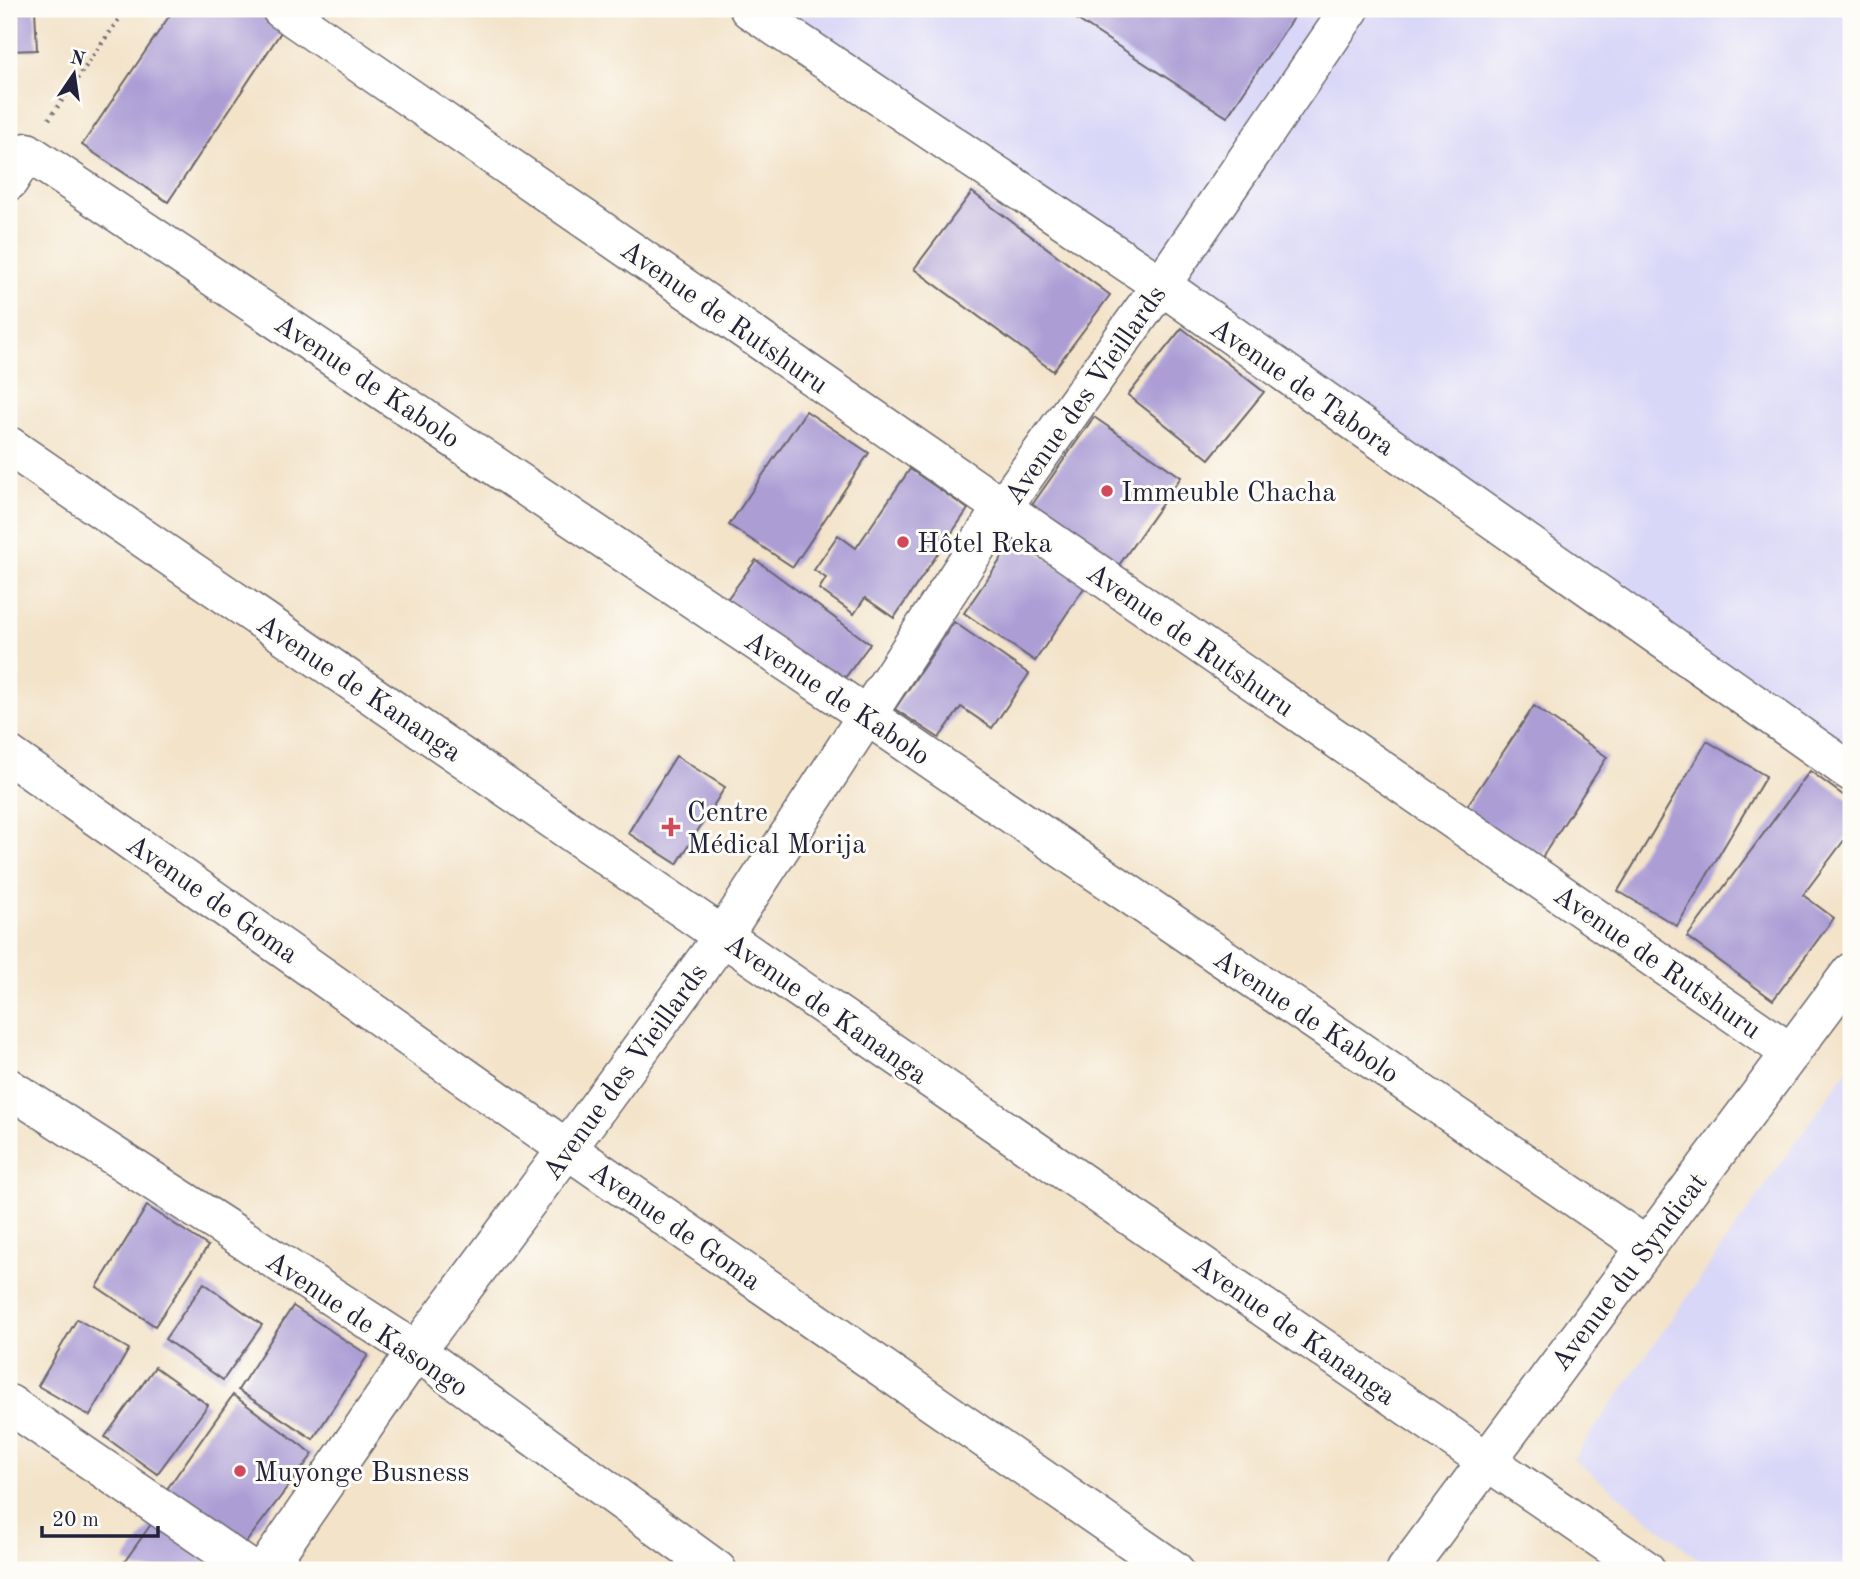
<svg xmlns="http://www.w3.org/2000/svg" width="1860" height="1579" font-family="'Old Standard TT',serif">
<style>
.built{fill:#d9d7f7}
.building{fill:#ac9ed5}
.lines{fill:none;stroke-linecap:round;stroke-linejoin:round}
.minor-casing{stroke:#6b666d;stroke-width:41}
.path{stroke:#6b666d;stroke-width:4.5;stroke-dasharray:2 5;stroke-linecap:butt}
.minor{stroke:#fff;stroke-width:38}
.poi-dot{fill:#d1495b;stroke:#fdfcf7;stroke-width:2.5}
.labels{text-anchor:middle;stroke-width:6;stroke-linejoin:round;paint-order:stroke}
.street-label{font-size:28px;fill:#22223b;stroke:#fdfcf7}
.poi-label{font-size:28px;fill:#22223b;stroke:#fdfcf7;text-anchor:start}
</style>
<rect width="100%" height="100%" fill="#fdfcf7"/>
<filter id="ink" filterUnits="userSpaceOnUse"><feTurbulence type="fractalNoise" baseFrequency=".0143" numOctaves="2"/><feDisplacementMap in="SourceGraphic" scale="14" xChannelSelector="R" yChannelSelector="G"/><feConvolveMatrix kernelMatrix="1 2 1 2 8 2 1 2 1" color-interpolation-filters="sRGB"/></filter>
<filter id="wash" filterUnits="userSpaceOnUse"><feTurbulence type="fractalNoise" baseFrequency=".00686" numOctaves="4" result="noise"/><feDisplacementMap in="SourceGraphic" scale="28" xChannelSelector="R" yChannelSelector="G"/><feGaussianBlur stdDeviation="1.57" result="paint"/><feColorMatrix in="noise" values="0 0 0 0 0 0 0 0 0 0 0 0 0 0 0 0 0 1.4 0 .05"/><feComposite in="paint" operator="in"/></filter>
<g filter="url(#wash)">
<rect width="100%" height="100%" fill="#f3e3c9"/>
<g class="built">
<path d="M 761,9 L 1851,9 L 1851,764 Z"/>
<path d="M 1851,1064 L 1851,1570 L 1712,1570 L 1573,1459 Z"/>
</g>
<g id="blocks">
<g class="building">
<path d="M 9,9 L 35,9 L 37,50 L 9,51 Z"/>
<path d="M 174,9 L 259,9 L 285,26 L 168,202 L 82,145 Z"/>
<path d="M 1061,9 L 1299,9 L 1227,117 Z"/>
<path d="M 972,192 L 1110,295 L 1053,371 L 914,269 Z"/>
<path d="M 1182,328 L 1264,392 L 1209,459 L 1128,395 Z"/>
<path d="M 806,411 L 869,453 L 793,567 L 729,525 Z"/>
<path d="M 1094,417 L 1181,477 L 1119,565 L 1032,505 Z"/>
<path d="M 910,469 L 968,509 L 894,618 L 865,598 L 854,614 L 819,589 L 826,578 L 814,570 L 838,535 L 856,548 Z"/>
<path d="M 1016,537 L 1086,585 L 1035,661 L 964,613 Z"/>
<path d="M 756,560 L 870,644 L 839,686 L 725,602 Z"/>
<path d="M 954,622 L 1029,674 L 992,728 L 961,707 L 939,738 L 895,709 Z"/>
<path d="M 1534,706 L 1607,757 L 1537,865 L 1463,812 Z"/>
<path d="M 1707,741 L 1766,776 L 1677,926 L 1618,891 Z"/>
<path d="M 676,756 L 725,787 L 677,864 L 628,833 Z"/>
<path d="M 1810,771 L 1851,801 L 1851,831 L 1803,895 L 1834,918 L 1773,1000 L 1687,937 Z"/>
<path d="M 147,1206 L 208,1246 L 155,1326 L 97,1287 Z"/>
<path d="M 204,1283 L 262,1325 L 223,1380 L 165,1339 Z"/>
<path d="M 293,1306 L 368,1355 L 313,1439 L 238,1390 Z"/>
<path d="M 77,1319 L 129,1349 L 90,1416 L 38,1386 Z"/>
<path d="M 155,1367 L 208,1405 L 157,1474 L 105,1437 Z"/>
<path d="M 233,1395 L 313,1454 L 244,1545 L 167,1489 Z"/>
<path d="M 152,1523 L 214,1567 L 212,1570 L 138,1570 L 125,1561 Z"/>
</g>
</g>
</g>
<g filter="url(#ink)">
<use href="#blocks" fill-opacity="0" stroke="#6b666d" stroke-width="2"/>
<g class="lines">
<defs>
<g id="minor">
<path d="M 281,9 L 1791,1053"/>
<path d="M 749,9 L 1161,285 L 1851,772"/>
<path d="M 9,181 L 27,152 L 866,715 L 1646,1246"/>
<path d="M 9,446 L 1646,1570"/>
<path d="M 9,755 L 567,1149 L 1174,1570"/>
<path d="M 9,1088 L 416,1351 L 717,1570"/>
<path d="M 9,1404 L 251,1570"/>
<path d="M 265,1570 L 416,1351 L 567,1149 L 723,936 L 1002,508 L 1161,285 L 1350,9"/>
<path d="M 1406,1570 L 1851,972"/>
</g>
</defs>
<use href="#minor" class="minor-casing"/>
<path class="path" d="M 49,119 L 126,9"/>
<use href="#minor" class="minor"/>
</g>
</g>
<g class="poi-dot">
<circle cx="1107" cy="491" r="7"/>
<circle cx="903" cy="542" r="7"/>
<path d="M667.5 816.5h7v7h7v7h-7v7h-7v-7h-7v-7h7z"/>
<circle cx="240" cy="1471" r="7"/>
</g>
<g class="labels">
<g class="street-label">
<text transform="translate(725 316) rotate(35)" y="10">Avenue de Rutshuru</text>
<text transform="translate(368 380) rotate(34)" y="10">Avenue de Kabolo</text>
<text transform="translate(1303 386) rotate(35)" y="10">Avenue de Tabora</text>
<text transform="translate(1084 394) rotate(-55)" y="10">Avenue des Vieillards</text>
<text transform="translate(1191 639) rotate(35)" y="10">Avenue de Rutshuru</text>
<text transform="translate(360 687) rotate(34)" y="10">Avenue de Kananga</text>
<text transform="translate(838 697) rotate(34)" y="10">Avenue de Kabolo</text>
<text transform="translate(213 898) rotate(35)" y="10">Avenue de Goma</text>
<text transform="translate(1658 961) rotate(35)" y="10">Avenue de Rutshuru</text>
<text transform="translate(827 1008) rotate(35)" y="10">Avenue de Kananga</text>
<text transform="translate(1307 1015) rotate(34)" y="10">Avenue de Kabolo</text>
<text transform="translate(624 1071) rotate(-54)" y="10">Avenue des Vieillards</text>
<text transform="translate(676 1225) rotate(35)" y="10">Avenue de Goma</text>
<text transform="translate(1628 1271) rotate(-53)" y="10">Avenue du Syndicat</text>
<text transform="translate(368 1323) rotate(34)" y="10">Avenue de Kasongo</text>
<text transform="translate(1295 1329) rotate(35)" y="10">Avenue de Kananga</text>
</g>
<g class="poi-label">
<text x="1121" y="501">Immeuble Chacha</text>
<text x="917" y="552">Hôtel Reka</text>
<text x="687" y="821">Centre<tspan x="687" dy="32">Médical Morija</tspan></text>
<text x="254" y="1481">Muyonge Busness</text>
</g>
</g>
<rect width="1860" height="1579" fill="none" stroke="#fdfcf7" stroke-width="35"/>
<g transform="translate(74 74) rotate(13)" stroke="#fdfcf7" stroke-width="5" paint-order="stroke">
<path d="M0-5L12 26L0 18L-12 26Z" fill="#22223b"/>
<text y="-10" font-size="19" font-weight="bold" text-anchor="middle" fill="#22223b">N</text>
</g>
<path d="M42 1526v10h116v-10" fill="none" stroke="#22223b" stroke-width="3.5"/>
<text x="52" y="1526" font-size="21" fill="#22223b" stroke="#fdfcf7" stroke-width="5" paint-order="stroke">20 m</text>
</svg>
